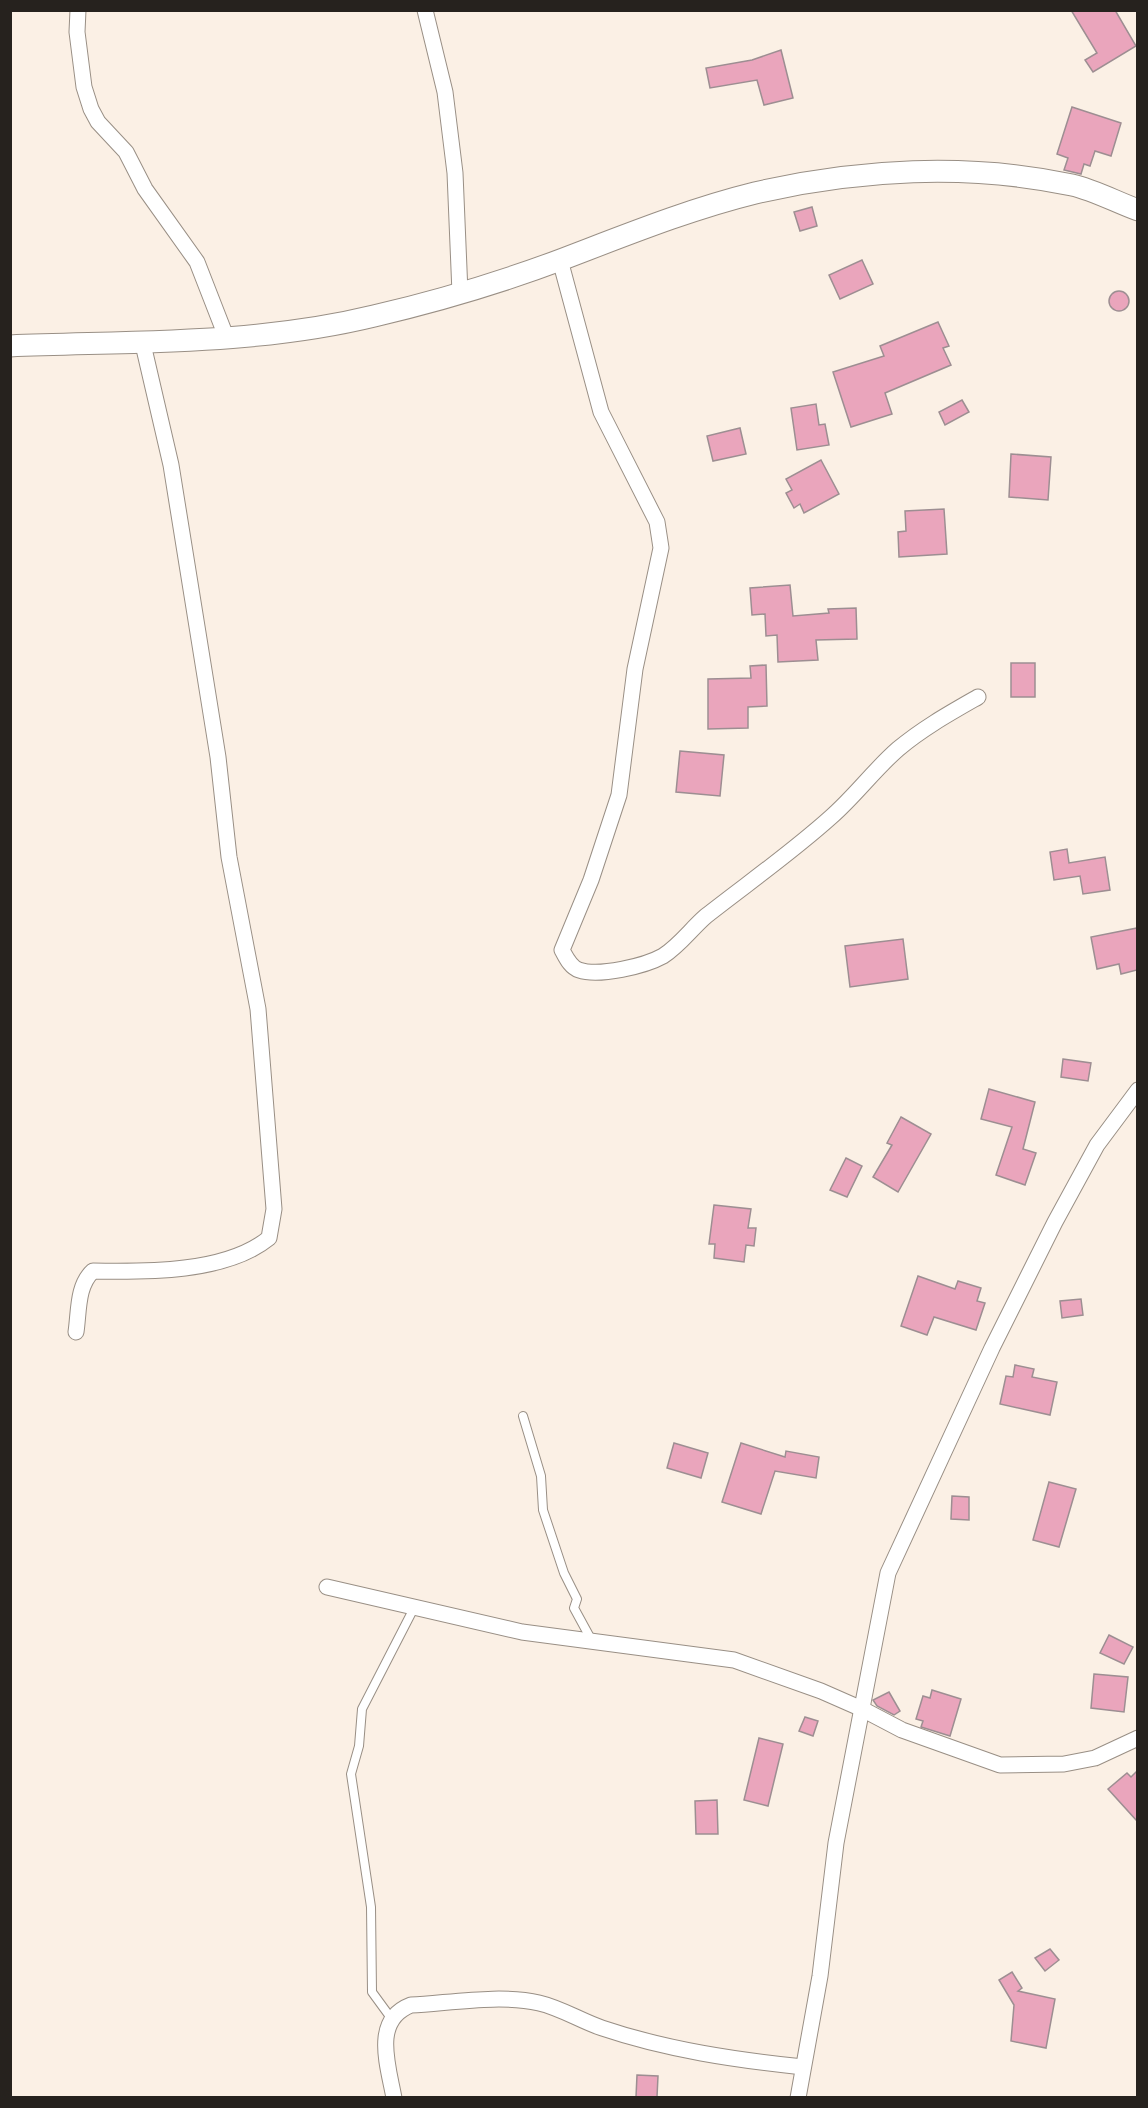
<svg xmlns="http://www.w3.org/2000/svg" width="1148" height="2108" font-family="Ubuntu,sans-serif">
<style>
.building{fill:#eaa5bc;stroke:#9d8e92;stroke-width:1.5}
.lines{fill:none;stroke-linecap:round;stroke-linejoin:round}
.lane-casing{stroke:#998f85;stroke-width:10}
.street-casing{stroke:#998f85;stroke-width:17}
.secondary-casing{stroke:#998f85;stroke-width:23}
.lane{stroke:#fff;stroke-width:8}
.street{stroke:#fff;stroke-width:15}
.secondary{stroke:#fff;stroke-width:21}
</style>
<rect width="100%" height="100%" fill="#fbf0e5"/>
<g class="building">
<path d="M 1071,10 L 1115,10 L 1136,46 L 1093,72 L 1085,60 L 1097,53 Z"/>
<path d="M 781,50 L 793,98 L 764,105 L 757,80 L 710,88 L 706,68 L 752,60 Z"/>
<path d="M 1072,107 L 1121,123 L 1111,156 L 1095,151 L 1090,166 L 1084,164 L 1081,174 L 1064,170 L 1068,158 L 1057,154 Z"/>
<path d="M 812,207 L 817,226 L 800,231 L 794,212 Z"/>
<path d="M 862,260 L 873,284 L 840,299 L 829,275 Z"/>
<circle cx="1119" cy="301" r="10"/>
<path d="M 938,322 L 949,346 L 943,348 L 951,365 L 885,393 L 892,414 L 851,427 L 833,372 L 884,356 L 880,346 Z"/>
<path d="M 962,400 L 969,412 L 945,425 L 939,412 Z"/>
<path d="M 816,404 L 819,425 L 825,424 L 829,445 L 797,450 L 791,408 Z"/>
<path d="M 740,428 L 746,454 L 713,461 L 707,436 Z"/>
<path d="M 1011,454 L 1051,457 L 1048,500 L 1009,497 Z"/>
<path d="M 821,460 L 839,494 L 804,513 L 800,504 L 794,508 L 786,493 L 792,490 L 786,479 Z"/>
<path d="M 944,509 L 947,554 L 899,557 L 898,532 L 906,531 L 905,511 Z"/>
<path d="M 790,585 L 793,616 L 829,613 L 828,609 L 856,608 L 857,639 L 816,640 L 818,660 L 778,662 L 777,635 L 766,636 L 765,614 L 752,615 L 750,588 Z"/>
<rect x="1011" y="663" width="24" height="34"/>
<path d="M 766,665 L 767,706 L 748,707 L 748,728 L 708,729 L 708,679 L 751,678 L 750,666 Z"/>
<path d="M 680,751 L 724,755 L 720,796 L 676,792 Z"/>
<path d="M 1067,849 L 1069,863 L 1105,857 L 1110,890 L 1083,894 L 1080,876 L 1054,880 L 1050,852 Z"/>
<path d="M 1137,928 L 1137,970 L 1121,974 L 1119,964 L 1097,969 L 1091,937 Z"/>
<path d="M 903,939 L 908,979 L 850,987 L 845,946 Z"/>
<path d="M 1063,1059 L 1091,1063 L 1088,1081 L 1061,1077 Z"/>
<path d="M 989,1089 L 1035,1102 L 1023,1149 L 1036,1153 L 1025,1185 L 996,1175 L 1012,1127 L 981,1119 Z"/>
<path d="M 901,1117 L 931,1134 L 898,1192 L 873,1177 L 892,1145 L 887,1143 Z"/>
<path d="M 846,1158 L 862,1166 L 847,1197 L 830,1190 Z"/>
<path d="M 714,1205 L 751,1209 L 748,1228 L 756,1228 L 754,1246 L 746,1245 L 744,1262 L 714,1258 L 715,1244 L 709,1244 Z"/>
<path d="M 918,1276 L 955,1289 L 958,1281 L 981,1288 L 977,1301 L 985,1303 L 976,1330 L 934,1317 L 927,1335 L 901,1326 Z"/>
<path d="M 1081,1299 L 1083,1315 L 1062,1318 L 1060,1301 Z"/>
<path d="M 1015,1365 L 1034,1369 L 1032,1377 L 1057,1382 L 1050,1415 L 1000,1404 L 1006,1376 L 1013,1377 Z"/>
<path d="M 674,1443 L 708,1453 L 701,1478 L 667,1468 Z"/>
<path d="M 741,1443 L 785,1457 L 786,1451 L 819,1457 L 816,1478 L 775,1471 L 761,1514 L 722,1502 Z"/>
<path d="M 1049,1482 L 1076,1489 L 1059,1547 L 1033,1540 Z"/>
<path d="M 952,1496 L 969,1497 L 969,1520 L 951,1519 Z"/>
<path d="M 1109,1635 L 1133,1647 L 1124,1664 L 1100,1653 Z"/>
<path d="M 1094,1674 L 1128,1677 L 1124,1712 L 1091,1708 Z"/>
<path d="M 932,1690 L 961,1699 L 950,1736 L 921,1727 L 923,1721 L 916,1719 L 923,1696 L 930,1698 Z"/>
<path d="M 889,1692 L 900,1711 L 894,1715 L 877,1706 L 873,1700 Z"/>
<path d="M 805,1717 L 818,1721 L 813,1736 L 799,1731 Z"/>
<path d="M 759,1738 L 783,1744 L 768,1806 L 744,1800 Z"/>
<path d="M 1137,1771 L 1137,1821 L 1108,1789 L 1127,1773 L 1131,1777 Z"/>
<path d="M 717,1800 L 718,1834 L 696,1834 L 695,1801 Z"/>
<path d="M 1050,1949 L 1059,1960 L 1045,1971 L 1035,1958 Z"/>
<path d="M 1012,1972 L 1022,1988 L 1018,1991 L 1055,1999 L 1046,2048 L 1011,2041 L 1014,2005 L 999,1980 Z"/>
<path d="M 637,2075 L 658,2076 L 657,2097 L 636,2097 Z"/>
</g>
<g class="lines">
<defs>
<g id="lane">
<path d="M 523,1416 L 541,1476 L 543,1510 L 564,1573 L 577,1599 L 574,1608 L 592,1641"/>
<path d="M 391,2018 L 372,1992 L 371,1907 L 351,1774 L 359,1746 L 362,1709 L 414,1608"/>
</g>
<g id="street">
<path d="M 78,10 L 77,32 L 84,87 L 91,109 L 98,122 L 126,152 L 145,189 L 197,262 L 227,339"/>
<path d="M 425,10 L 445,92 L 455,173 L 460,293"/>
<path d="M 560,260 L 601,412 L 657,522 L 661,548 L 635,669 L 619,795 L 591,880 L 562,950 C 566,957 570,967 579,970 C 599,977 645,966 663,956 C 680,945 691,929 706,916 C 748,883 791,853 831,817 C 855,796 874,770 898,749 C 923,728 950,713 978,697"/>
<path d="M 76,1332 C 79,1312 77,1285 93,1271 C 146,1272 226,1273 269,1238 L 274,1209 L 258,1009 L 229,857 L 218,757 L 171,465 L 142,340"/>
<path d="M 327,1587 L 522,1632 L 734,1660 L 821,1691 L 862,1709 L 902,1730 L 1000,1765 L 1064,1764 L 1095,1758 L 1138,1738"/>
<path d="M 394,2098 C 388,2065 372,2020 411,2005 C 450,2003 501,1994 539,2003 C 561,2008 581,2021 602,2028 C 667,2050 736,2060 803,2067"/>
<path d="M 798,2098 L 820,1976 L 836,1843 L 888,1573 L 992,1348 L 1055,1222 L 1097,1145 L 1138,1090"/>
</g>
<path id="secondary" d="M 10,346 C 132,341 255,345 374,316 C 438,301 502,282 563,259 C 626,235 690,209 755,193 C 857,169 969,163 1072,185 C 1094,190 1116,202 1138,210"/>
</defs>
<use href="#lane" class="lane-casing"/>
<use href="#street" class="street-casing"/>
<use href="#secondary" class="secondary-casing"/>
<use href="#lane" class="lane"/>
<use href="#street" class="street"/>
<use href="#secondary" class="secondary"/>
</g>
<rect width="1148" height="2108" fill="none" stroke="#26221e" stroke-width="24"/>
</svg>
